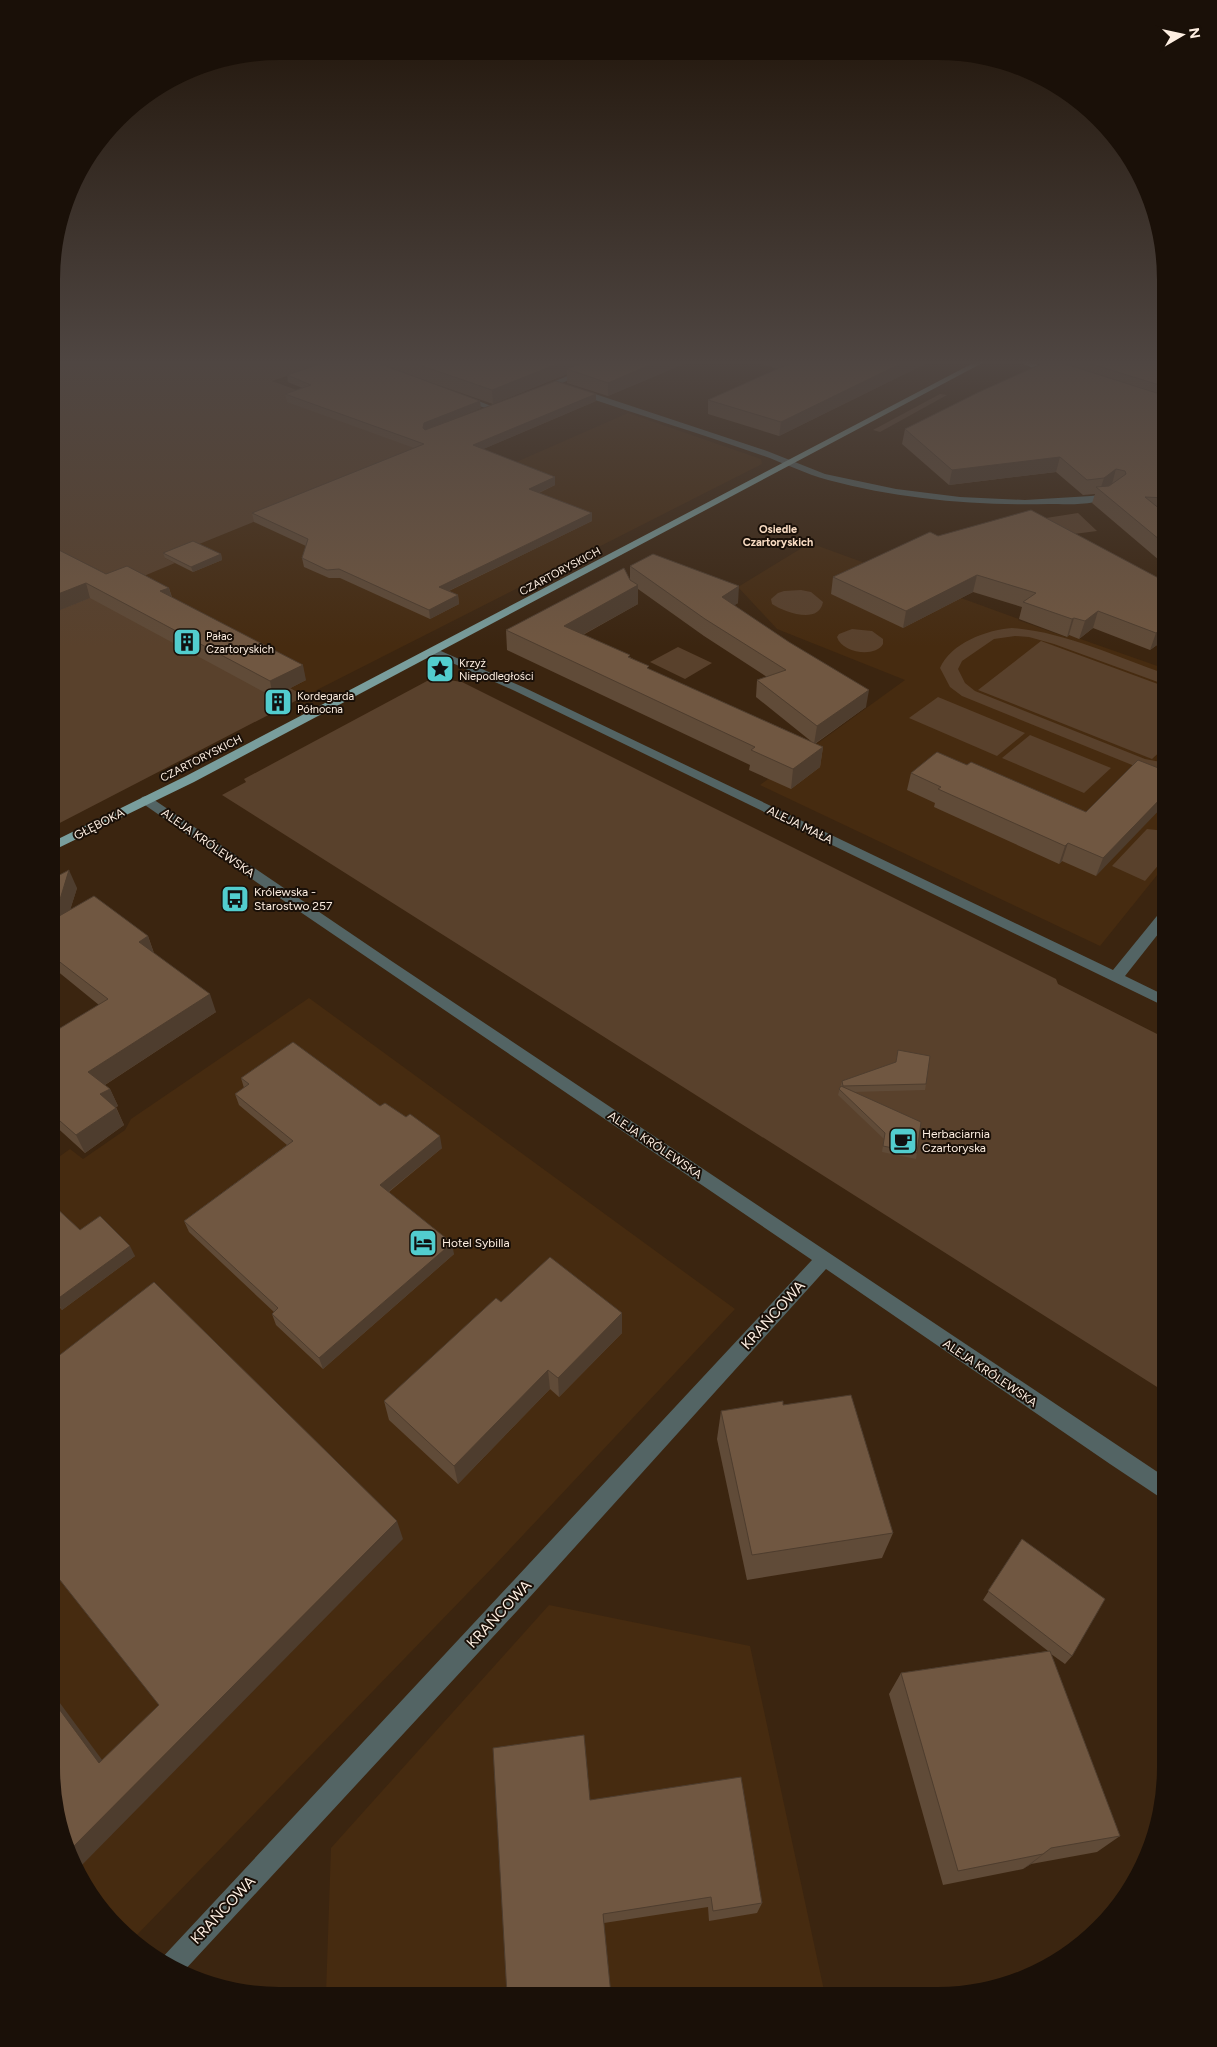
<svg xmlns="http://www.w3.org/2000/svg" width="1217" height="2047" font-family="Figtree,sans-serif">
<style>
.built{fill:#462b10}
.green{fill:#59412c}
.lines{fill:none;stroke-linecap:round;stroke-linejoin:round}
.minor{fill:#536464;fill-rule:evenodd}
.major{fill:#799e9d;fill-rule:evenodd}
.wall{fill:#604b38;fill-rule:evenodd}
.shaded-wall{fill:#4e3d2e}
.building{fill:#705741;stroke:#4e3d2e}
.labels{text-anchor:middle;stroke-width:4;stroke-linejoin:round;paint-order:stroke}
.far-neighbourhood-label{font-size:11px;font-weight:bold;fill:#f9dcc3;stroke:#1a1008}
.far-street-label{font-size:11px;fill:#feefe2;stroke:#1a1008}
.far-poi-label{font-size:11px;fill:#feefe2;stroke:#1a1008;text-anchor:start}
.street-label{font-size:12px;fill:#feefe2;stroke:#1a1008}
.poi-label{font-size:12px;fill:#feefe2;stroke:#1a1008;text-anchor:start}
.near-street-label{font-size:15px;fill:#feefe2;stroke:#1a1008}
</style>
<rect width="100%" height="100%" fill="#3b2510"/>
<g class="built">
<path d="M 628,413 L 761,459 L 762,464 L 305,696 L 107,591 L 174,563 L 165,558 L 444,444 L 514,463 Z"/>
<path d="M 810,543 L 1019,619 L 1018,620 L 1066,637 L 1069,635 L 1166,669 L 1166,864 L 1100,946 L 760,785 L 905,680 L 777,629 L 738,587 Z"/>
<path d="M 309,998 L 735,1309 L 494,1566 L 132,1940 L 98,1906 L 69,1855 L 51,1768 L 52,1162 L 70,1149 L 83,1159 L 125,1130 L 131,1119 Z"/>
<path d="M 549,1605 L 750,1646 L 825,1995 L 326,1994 L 331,1848 Z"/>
</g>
<g class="green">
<path d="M 53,360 L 335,360 L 272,381 L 445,444 L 165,558 L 175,563 L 108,591 L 305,696 L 52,827 Z"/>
<path d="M 940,394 L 947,395 L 880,432 L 873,430 Z"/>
<path d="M 1078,513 L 1097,531 L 1074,534 L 1046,518 Z"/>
<path d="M 801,590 L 811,592 L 823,602 C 819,625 784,612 772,604 L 771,599 L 778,593 L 784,591 Z"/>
<path d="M 1012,628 C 1065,632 1116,657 1166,674 L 1166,685 L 1054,644 L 1029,637 L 1015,636 L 994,639 L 962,661 L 958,669 L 965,683 L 975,691 L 1145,759 L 1166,763 L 1166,774 L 1142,769 L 962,696 L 950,687 L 940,668 C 951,643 986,630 1012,628 Z"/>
<path d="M 852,629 L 872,631 L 883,639 L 883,644 C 875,658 842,653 837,637 L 839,634 Z"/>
<path d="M 1041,641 L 1166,687 L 1166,746 L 1152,759 L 978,690 Z"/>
<path d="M 678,647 L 712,663 L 685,679 L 650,662 Z"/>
<path d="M 442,679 L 462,682 L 1056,979 L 1058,984 L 1165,1038 L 1165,1392 L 222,795 L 246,782 L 244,779 L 427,681 Z"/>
<path d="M 938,697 L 1025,733 L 997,756 L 909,718 Z"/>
<path d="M 1030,735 L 1111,768 L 1084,793 L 1002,758 Z"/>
<path d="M 1147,829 L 1166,831 L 1166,856 L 1145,881 L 1112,866 Z"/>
</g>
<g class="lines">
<g class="minor">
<path d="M 606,360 L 616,360 L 543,391 L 536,389 Z"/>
<path d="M 574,389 L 580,389 L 767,451 L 825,474 L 896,489 L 960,497 L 1025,500 L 1091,496 L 1100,495 L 1110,489 L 1114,492 C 1101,507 1068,504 1049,504 C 975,506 900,499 828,480 C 805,474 784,463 761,455 C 699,433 636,414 574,393 Z"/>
<path d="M 460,396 L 466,396 L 496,408 L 492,410 L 460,400 Z"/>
<path d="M 434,648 L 523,687 L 1113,970 L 1161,911 L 1166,910 L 1166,924 L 1125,976 L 1166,996 L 1166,1007 L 515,691 L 430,653 L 429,651 Z"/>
<path d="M 146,796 L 150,797 L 390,960 L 1165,1477 L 1165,1499 L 1158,1496 L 1110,1464 L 826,1269 L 529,1598 L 182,1973 L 160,1960 L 812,1260 L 221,858 L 142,803 L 140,800 L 142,797 Z"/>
</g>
<g class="major">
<path d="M 979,360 L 988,360 L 194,782 L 52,851 L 52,842 L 186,776 Z"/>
<path d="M 1013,360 L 1024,360 L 1059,373 L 1052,375 Z"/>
</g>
</g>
<g class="wall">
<path d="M 332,360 L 693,360 L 608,396 L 567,383 L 567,374 L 493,404 L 415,377 L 481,408 L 434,427 L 596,401 L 483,449 L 555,477 L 555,485 L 539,493 L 592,521 L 449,591 L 458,595 L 459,604 L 430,619 L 340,578 L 329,578 L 304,567 L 302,558 L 306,546 L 254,522 L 252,513 L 414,448 L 287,402 L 285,394 L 302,388 L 288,382 L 287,375 Z"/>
<path d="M 747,360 L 933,360 L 779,436 L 708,414 L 708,400 L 778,369 Z"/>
<path d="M 1056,360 L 1166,360 L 1166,513 L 1165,513 L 1166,514 L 1166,566 L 1092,503 L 1095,494 L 1083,495 L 1056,472 L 949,485 L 902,444 L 905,429 L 1060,362 Z"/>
<path d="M 938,536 L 1166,582 L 1166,640 L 1164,640 L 1150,650 L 1093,628 L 1079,639 L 1069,635 L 1067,637 L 1019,619 L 1022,607 L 973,592 L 903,628 L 831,594 L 833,577 Z"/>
<path d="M 53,547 L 106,574 L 169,588 L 172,597 L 306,680 L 273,697 L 90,598 L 53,613 Z"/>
<path d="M 163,553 L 221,554 L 222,560 L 193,572 L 165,558 Z"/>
<path d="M 630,566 L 738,603 L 734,605 L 866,707 L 815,744 L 823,747 L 820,767 L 791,789 L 749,770 L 750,765 L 507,650 L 506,630 L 630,579 ZM 638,589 L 704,636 L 767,677 L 757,680 L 756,697 L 812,742 L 649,669 L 630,657 L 583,635 L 638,604 Z"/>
<path d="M 967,765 L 1086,812 L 1166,771 L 1096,876 L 1062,861 L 1059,864 L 934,807 L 935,803 L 907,790 L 911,773 Z"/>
<path d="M 52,879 L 77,888 L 70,910 L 148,936 L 154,953 L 216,1012 L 105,1085 L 110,1089 L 118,1106 L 116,1107 L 124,1125 L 85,1153 L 52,1123 L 52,1033 L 99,1005 L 56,970 L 52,974 Z"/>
<path d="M 898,1050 L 926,1084 L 925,1090 L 853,1092 L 917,1153 L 916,1159 L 882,1152 L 884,1139 L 838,1095 L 842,1081 L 896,1062 Z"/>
<path d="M 241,1078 L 380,1106 L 442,1148 L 389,1192 L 454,1254 L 323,1369 L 276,1325 L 272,1314 L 274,1312 L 189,1232 L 184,1221 L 287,1145 L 239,1105 L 235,1094 L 244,1088 Z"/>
<path d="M 52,1204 L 80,1230 L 135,1256 L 62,1310 L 52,1299 Z"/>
<path d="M 501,1302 L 622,1313 L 622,1333 L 559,1397 L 550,1389 L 458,1484 L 389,1420 L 384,1401 Z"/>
<path d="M 783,1405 L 893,1533 L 882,1558 L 747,1580 L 717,1439 L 721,1411 Z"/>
<path d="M 1022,1539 L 1072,1656 L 1065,1664 L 1051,1654 L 1120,1836 L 1097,1852 L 1031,1864 L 1023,1869 L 943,1885 L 889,1694 L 901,1673 L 1048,1651 L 983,1600 Z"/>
<path d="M 590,1800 L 762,1903 L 757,1913 L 709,1921 L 708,1907 L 604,1923 Z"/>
</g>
<g class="shaded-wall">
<path d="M 567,360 L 601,360 L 567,369 L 567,374 L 493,404 L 492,390 Z"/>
<path d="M 661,360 L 693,360 L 608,396 L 608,383 Z"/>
<path d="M 908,360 L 933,360 L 779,436 L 781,422 Z"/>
<path d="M 596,394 L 596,401 L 474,453 L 473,445 Z"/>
<path d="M 480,401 L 481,408 L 425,430 L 423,428 L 424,423 Z"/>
<path d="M 1060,457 L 1056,472 L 949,485 L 952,470 Z"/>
<path d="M 1116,469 L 1112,484 L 1100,490 L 1104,478 Z"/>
<path d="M 555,477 L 555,485 L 529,497 L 529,489 Z"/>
<path d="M 592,513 L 592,521 L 440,595 L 439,587 Z"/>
<path d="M 221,554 L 222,560 L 193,572 L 191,567 Z"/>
<path d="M 977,575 L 973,592 L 903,628 L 906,611 Z"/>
<path d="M 86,583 L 90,598 L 53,613 L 53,596 Z"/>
<path d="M 638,585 L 638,604 L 564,645 L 564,626 Z"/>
<path d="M 739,586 L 738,603 L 721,614 L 722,597 Z"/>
<path d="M 169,588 L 173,603 L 160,591 Z"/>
<path d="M 458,595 L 459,604 L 430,619 L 429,610 Z"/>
<path d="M 1098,611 L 1093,628 L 1079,639 L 1085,621 Z"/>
<path d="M 1074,618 L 1069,635 L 1067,637 L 1072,619 Z"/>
<path d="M 1166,626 L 1166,636 L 1164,640 L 1150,650 L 1156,633 Z"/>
<path d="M 303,665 L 306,680 L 273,697 L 270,681 Z"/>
<path d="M 869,690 L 866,707 L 814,744 L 817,726 Z"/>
<path d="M 823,747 L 820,767 L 791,789 L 793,769 Z"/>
<path d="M 1166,793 L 1166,803 L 1096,876 L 1103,858 Z"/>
<path d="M 1068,843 L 1062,861 L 1059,864 L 1065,846 Z"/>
<path d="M 69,870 L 77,888 L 62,936 L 54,919 Z"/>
<path d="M 148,936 L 154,954 L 139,942 Z"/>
<path d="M 52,961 L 56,970 L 52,974 Z"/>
<path d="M 210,994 L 216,1012 L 97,1090 L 88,1072 Z"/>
<path d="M 110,1089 L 118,1106 L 108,1112 L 100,1094 Z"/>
<path d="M 116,1108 L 124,1125 L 85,1153 L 76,1135 Z"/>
<path d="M 440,1136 L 442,1148 L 383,1196 L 380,1185 Z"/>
<path d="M 452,1243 L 454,1254 L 323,1369 L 319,1358 Z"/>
<path d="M 130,1246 L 135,1256 L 62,1310 L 56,1300 Z"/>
<path d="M 622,1313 L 622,1333 L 559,1397 L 558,1378 Z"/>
<path d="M 548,1370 L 550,1389 L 458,1484 L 454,1466 Z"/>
<path d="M 397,1521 L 403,1539 L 77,1870 L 69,1855 L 68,1852 Z"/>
<path d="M 51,1691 L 114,1776 L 99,1763 L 51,1698 Z"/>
<path d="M 1051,1848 L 1031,1864 L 1023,1869 Z"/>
</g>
<g class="building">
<path d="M 332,360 L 370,360 L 480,401 L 424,423 L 423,428 L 425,430 L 556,381 L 596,394 L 473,445 L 555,477 L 529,489 L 592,513 L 439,587 L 458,595 L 429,610 L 339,569 L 327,570 L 302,558 L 308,539 L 252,513 L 424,444 L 285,394 L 311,385 L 287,375 Z"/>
<path d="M 405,360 L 567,360 L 492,390 Z"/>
<path d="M 588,360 L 661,360 L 608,383 L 567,369 Z"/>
<path d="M 797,360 L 908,360 L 781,422 L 708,400 Z"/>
<path d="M 1050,360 L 1053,360 L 1166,396 L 1166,498 L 1145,497 L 1166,514 L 1166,545 L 1096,487 L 1109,486 L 1126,474 L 1125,471 L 1116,469 L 1104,478 L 1087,480 L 1060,457 L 952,470 L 905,429 L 979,392 Z"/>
<path d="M 1078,360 L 1166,360 L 1166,387 Z"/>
<path d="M 1031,510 L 1166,582 L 1166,626 L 1156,633 L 1098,611 L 1085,621 L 1074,618 L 1072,619 L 1023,602 L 1036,593 L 977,575 L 906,611 L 833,577 L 930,532 L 938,536 Z"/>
<path d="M 193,541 L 221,554 L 191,567 L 163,553 Z"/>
<path d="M 53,547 L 106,574 L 127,566 L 169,588 L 160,591 L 303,665 L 270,681 L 86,583 L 53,596 Z"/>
<path d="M 653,554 L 739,586 L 722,597 L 789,642 L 869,690 L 817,726 L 757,680 L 786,670 L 705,619 L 630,566 Z"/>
<path d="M 624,568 L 630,580 L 638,585 L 564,626 L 630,655 L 628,657 L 649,666 L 647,668 L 823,747 L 793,769 L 751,750 L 755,747 L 506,630 Z"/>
<path d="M 937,752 L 967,765 L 971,762 L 1086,812 L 1138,760 L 1166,771 L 1166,793 L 1103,858 L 1068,843 L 1065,846 L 938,789 L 941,787 L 911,773 Z"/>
<path d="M 69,870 L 54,919 L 94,896 L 148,936 L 139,942 L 210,994 L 88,1072 L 110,1089 L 100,1094 L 116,1108 L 76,1135 L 52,1114 L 52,1033 L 108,999 L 52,956 L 52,879 Z"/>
<path d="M 293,1042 L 380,1106 L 385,1103 L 406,1117 L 410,1114 L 440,1136 L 380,1185 L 452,1243 L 319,1358 L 272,1314 L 278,1308 L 184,1221 L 293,1141 L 235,1094 L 249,1084 L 241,1078 Z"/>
<path d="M 898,1050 L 930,1056 L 926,1084 L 843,1086 L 842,1081 L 896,1062 Z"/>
<path d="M 841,1086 L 921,1122 L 917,1153 L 883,1146 L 885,1133 L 839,1089 Z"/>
<path d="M 52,1204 L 80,1230 L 100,1216 L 130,1246 L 56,1300 L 52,1296 L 52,1250 L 53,1249 L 52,1249 Z"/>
<path d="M 550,1257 L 622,1313 L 558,1378 L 548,1370 L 454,1466 L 384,1401 L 496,1298 L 501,1302 Z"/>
<path d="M 154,1282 L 397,1521 L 68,1852 L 51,1768 L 51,1698 L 99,1763 L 159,1705 L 52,1570 L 52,1361 Z"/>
<path d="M 851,1395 L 893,1533 L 752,1555 L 721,1411 L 783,1401 L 783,1405 Z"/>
<path d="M 1022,1539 L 1105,1599 L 1072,1656 L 988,1591 Z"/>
<path d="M 1050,1651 L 1120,1836 L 1051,1848 L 1043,1854 L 958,1871 L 901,1673 Z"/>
<path d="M 584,1735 L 590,1800 L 741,1777 L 762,1903 L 713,1911 L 711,1897 L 603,1914 L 611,1995 L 507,1995 L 493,1748 Z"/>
</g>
<linearGradient id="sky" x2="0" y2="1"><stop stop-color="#201409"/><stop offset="0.56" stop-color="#4f4642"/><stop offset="1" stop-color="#4f4642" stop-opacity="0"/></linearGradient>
<rect width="1217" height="647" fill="url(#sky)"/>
<defs>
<symbol id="building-square" viewBox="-11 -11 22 22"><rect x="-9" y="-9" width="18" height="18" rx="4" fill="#52cdce" stroke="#1a1008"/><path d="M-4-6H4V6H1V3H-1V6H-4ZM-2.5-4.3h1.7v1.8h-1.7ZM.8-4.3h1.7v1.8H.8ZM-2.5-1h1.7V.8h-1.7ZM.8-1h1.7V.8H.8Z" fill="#111"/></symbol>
<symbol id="sight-square" viewBox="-11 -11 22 22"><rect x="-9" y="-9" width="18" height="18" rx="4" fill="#52cdce" stroke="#1a1008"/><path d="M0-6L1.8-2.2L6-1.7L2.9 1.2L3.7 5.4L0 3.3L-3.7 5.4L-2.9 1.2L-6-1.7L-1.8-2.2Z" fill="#111"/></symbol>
<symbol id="bus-square" viewBox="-11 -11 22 22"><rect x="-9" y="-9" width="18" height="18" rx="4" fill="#52cdce" stroke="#1a1008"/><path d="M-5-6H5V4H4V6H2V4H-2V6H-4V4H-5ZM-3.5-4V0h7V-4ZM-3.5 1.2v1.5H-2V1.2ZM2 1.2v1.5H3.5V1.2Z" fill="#111"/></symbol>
<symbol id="cafe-square" viewBox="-11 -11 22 22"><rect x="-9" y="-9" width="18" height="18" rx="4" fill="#52cdce" stroke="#1a1008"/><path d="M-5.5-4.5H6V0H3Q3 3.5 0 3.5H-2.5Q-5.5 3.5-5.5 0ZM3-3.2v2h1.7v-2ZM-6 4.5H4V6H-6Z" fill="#111"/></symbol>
<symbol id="hotel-square" viewBox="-11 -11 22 22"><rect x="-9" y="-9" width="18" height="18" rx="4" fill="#52cdce" stroke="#1a1008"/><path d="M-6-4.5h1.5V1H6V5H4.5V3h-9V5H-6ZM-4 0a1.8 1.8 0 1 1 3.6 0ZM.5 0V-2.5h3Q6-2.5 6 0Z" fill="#111"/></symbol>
</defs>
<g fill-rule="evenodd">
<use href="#building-square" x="171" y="626" width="32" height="32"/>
<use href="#sight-square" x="424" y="653" width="32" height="32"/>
<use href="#building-square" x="262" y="686" width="32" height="32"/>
<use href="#bus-square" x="219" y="883" width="32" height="32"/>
<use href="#cafe-square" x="887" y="1125" width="32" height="32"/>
<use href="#hotel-square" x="407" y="1227" width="32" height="32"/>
</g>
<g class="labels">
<g class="far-neighbourhood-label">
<text x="778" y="533">Osiedle<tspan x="778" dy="13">Czartoryskich</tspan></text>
</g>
<g class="far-street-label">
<text transform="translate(560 571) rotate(-28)" y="4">CZARTORYSKICH</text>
<text transform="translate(201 758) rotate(-27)" y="4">CZARTORYSKICH</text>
</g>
<g class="far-poi-label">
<text x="206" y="640">Pałac<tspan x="206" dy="13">Czartoryskich</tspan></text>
<text x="459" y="667">Krzyż<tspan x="459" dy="13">Niepodległości</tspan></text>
<text x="297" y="700">Kordegarda<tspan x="297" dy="13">Północna</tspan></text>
</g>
<g class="street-label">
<text transform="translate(99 824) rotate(-27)" y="4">GŁĘBOKA</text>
<text transform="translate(800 825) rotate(26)" y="4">ALEJA MAŁA</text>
<text transform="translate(208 843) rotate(35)" y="4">ALEJA KRÓLEWSKA</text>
<text transform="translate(655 1145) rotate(34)" y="4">ALEJA KRÓLEWSKA</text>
<text transform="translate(990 1373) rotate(34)" y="4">ALEJA KRÓLEWSKA</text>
</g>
<g class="poi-label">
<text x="254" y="896">Królewska -<tspan x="254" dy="14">Starostwo 257</tspan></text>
<text x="922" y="1138">Herbaciarnia<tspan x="922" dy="14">Czartoryska</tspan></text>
<text x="442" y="1247">Hotel Sybilla</text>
</g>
<g class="near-street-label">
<text transform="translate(773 1315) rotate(-48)" y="5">KRAŃCOWA</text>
<text transform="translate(499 1614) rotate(-47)" y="5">KRAŃCOWA</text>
<text transform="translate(223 1910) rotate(-47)" y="5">KRAŃCOWA</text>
</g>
</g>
<path d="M0 0H1217V2047H0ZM279 60H938A219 219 0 0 1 1157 279V1768A219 219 0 0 1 938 1987H279A219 219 0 0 1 60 1768V279A219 219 0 0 1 279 60Z" fill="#1a1008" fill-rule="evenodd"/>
<g transform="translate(1182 35) rotate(81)" stroke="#1a1008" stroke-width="4" paint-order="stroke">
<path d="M0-4L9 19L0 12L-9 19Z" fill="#feefe2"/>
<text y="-8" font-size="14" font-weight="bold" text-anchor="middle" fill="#feefe2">N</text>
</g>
</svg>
